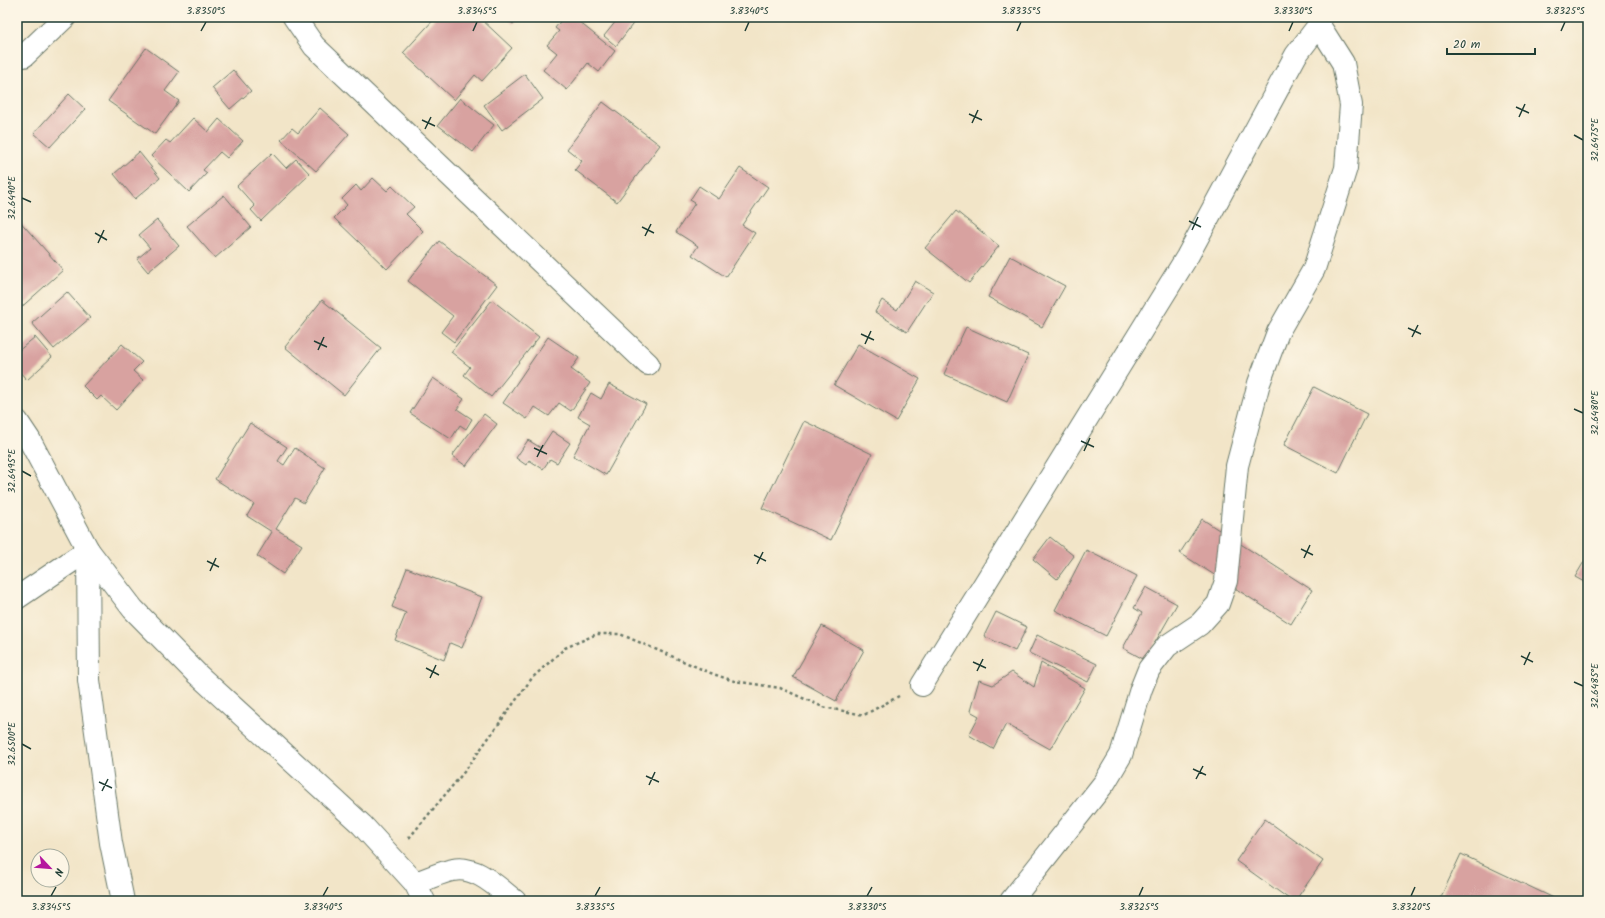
<svg xmlns="http://www.w3.org/2000/svg" width="1605" height="918" font-family="Kalam,sans-serif">
<style>
.building{fill:#d8a2a0}
.lines{fill:none;stroke-linecap:round;stroke-linejoin:round}
.minor-casing{stroke:#697868;stroke-width:24}
.path{stroke:#697868;stroke-width:2.5;stroke-dasharray:3 3;stroke-linecap:butt}
.minor{stroke:#fff;stroke-width:22}
.ticks{fill:none;stroke:#1f3d34;stroke-width:1.5}
.neatline{fill:none;stroke:#1f3d34;stroke-width:1.5}
.ticks-label{font-size:10px;text-anchor:middle;fill:#1f3d34}
</style>
<rect width="100%" height="100%" fill="#fcf5e5"/>
<filter id="ink" filterUnits="userSpaceOnUse"><feTurbulence type="fractalNoise" baseFrequency=".025" numOctaves="2"/><feDisplacementMap in="SourceGraphic" scale="8" xChannelSelector="R" yChannelSelector="G"/><feConvolveMatrix kernelMatrix="1 2 1 2 8 2 1 2 1" color-interpolation-filters="sRGB"/></filter>
<filter id="wash" filterUnits="userSpaceOnUse"><feTurbulence type="fractalNoise" baseFrequency=".012" numOctaves="4" result="noise"/><feDisplacementMap in="SourceGraphic" scale="16" xChannelSelector="R" yChannelSelector="G"/><feGaussianBlur stdDeviation="0.9" result="paint"/><feColorMatrix in="noise" values="0 0 0 0 0 0 0 0 0 0 0 0 0 0 0 0 0 1.4 0 .05"/><feComposite in="paint" operator="in"/></filter>
<g filter="url(#wash)">
<rect width="100%" height="100%" fill="#f2e5c8"/>
<g id="blocks">
<g class="building">
<path d="M 436,17 L 479,17 L 512,48 L 482,81 L 475,75 L 454,100 L 403,53 Z"/>
<path d="M 506,17 L 519,17 L 513,24 Z"/>
<path d="M 564,17 L 573,17 L 615,51 L 599,72 L 588,63 L 567,90 L 543,70 L 557,53 L 547,45 L 559,31 L 555,28 Z"/>
<path d="M 613,17 L 638,17 L 616,46 L 604,36 L 617,20 Z"/>
<path d="M 146,48 L 179,72 L 165,91 L 179,101 L 155,134 L 108,101 Z"/>
<path d="M 233,70 L 251,91 L 230,109 L 212,88 Z"/>
<path d="M 525,74 L 543,99 L 502,130 L 484,105 Z"/>
<path d="M 69,94 L 85,109 L 50,147 L 34,133 Z"/>
<path d="M 460,98 L 494,125 L 473,152 L 438,125 Z"/>
<path d="M 603,102 L 660,145 L 617,202 L 575,170 L 582,161 L 567,149 Z"/>
<path d="M 320,108 L 349,134 L 316,171 L 281,140 L 292,128 L 298,133 Z"/>
<path d="M 193,118 L 208,132 L 219,119 L 243,141 L 227,158 L 220,152 L 203,170 L 207,173 L 189,192 L 151,156 L 166,140 L 170,143 Z"/>
<path d="M 139,152 L 160,178 L 135,199 L 114,174 Z"/>
<path d="M 272,153 L 286,168 L 296,159 L 310,174 L 261,221 L 251,210 L 255,206 L 237,186 Z"/>
<path d="M 740,168 L 768,187 L 742,225 L 755,233 L 726,277 L 692,255 L 698,246 L 676,232 L 695,203 L 690,200 L 699,186 L 719,199 Z"/>
<path d="M 373,178 L 387,191 L 392,186 L 414,207 L 406,214 L 423,231 L 387,269 L 334,218 L 347,205 L 342,199 L 356,185 L 361,191 Z"/>
<path d="M 224,195 L 251,227 L 215,258 L 187,226 Z"/>
<path d="M 956,211 L 999,246 L 969,283 L 925,248 Z"/>
<path d="M 17,218 L 63,270 L 17,311 Z"/>
<path d="M 157,220 L 179,246 L 148,272 L 137,259 L 150,248 L 139,235 Z"/>
<path d="M 439,241 L 497,285 L 454,342 L 441,332 L 453,316 L 408,281 Z"/>
<path d="M 1010,256 L 1065,286 L 1042,327 L 988,297 Z"/>
<path d="M 915,281 L 933,292 L 907,332 L 875,312 L 882,300 L 897,310 Z"/>
<path d="M 67,292 L 90,318 L 54,349 L 32,323 Z"/>
<path d="M 322,300 L 381,348 L 344,395 L 285,347 Z"/>
<path d="M 492,300 L 539,337 L 491,397 L 464,375 L 470,367 L 451,352 Z"/>
<path d="M 966,327 L 1028,355 L 1007,402 L 944,374 Z"/>
<path d="M 35,337 L 52,357 L 27,380 L 17,369 L 17,352 Z"/>
<path d="M 548,337 L 579,358 L 571,369 L 590,383 L 571,411 L 559,403 L 549,416 L 535,407 L 527,419 L 503,403 Z"/>
<path d="M 122,344 L 142,362 L 133,371 L 143,380 L 116,410 L 101,396 L 97,400 L 83,386 Z"/>
<path d="M 858,344 L 920,379 L 896,421 L 834,385 Z"/>
<path d="M 433,378 L 464,399 L 457,409 L 472,419 L 466,429 L 460,425 L 451,439 L 410,413 Z"/>
<path d="M 609,384 L 646,404 L 606,475 L 573,456 L 590,424 L 578,417 L 591,393 L 601,399 Z"/>
<path d="M 1314,387 L 1367,414 L 1338,473 L 1284,445 Z"/>
<path d="M 484,414 L 497,424 L 466,466 L 452,456 Z"/>
<path d="M 804,421 L 872,454 L 831,540 L 762,508 Z"/>
<path d="M 250,423 L 287,447 L 278,461 L 284,465 L 295,448 L 325,468 L 304,503 L 295,498 L 276,529 L 302,545 L 283,574 L 257,556 L 272,532 L 247,516 L 254,504 L 215,479 Z"/>
<path d="M 552,431 L 570,443 L 557,463 L 550,459 L 543,469 L 529,460 L 526,465 L 516,458 L 528,440 L 541,448 Z"/>
<path d="M 1202,519 L 1312,590 L 1291,624 L 1180,553 Z"/>
<path d="M 1050,537 L 1074,556 L 1057,579 L 1033,559 Z"/>
<path d="M 1086,550 L 1137,576 L 1106,636 L 1055,610 Z"/>
<path d="M 1588,555 L 1588,584 L 1575,577 Z"/>
<path d="M 407,568 L 482,597 L 462,648 L 450,643 L 444,660 L 395,640 L 406,613 L 392,607 Z"/>
<path d="M 1146,587 L 1177,604 L 1145,660 L 1123,648 L 1142,613 L 1134,608 Z"/>
<path d="M 996,612 L 1027,627 L 1015,651 L 984,636 Z"/>
<path d="M 822,626 L 864,650 L 836,701 L 793,677 Z"/>
<path d="M 1037,635 L 1097,664 L 1088,682 L 1029,653 Z"/>
<path d="M 1041,663 L 1085,688 L 1050,749 L 1006,724 L 993,749 L 969,735 L 979,716 L 970,711 L 979,680 L 993,685 L 1012,672 L 1034,687 Z"/>
<path d="M 1265,819 L 1323,861 L 1295,901 L 1292,901 L 1236,861 Z"/>
<path d="M 1461,854 L 1560,901 L 1439,901 Z"/>
</g>
</g>
</g>
<g filter="url(#ink)">
<use href="#blocks" fill-opacity="0" stroke="#697868" stroke-width="1"/>
<g class="lines">
<defs>
<g id="minor">
<path d="M 294,17 L 314,46 L 648,364"/>
<path d="M 24,56 L 65,17"/>
<path d="M 17,421 L 29,439 L 88,550 L 133,609 L 197,674 L 362,825 L 415,883 L 424,901"/>
<path d="M 88,550 L 89,680 L 111,843 L 123,901"/>
<path d="M 17,598 L 88,550"/>
<path d="M 922,685 L 1187,257 L 1296,55 L 1319,25 L 1320,17"/>
<path d="M 415,883 C 428,879 441,872 453,870 C 476,865 498,888 515,901"/>
<path d="M 1011,901 L 1105,782 L 1121,755 L 1141,689 L 1149,669 L 1167,646 L 1200,624 L 1218,604 L 1226,581 L 1237,466 L 1259,383 L 1278,332 L 1314,269 L 1346,168 L 1351,105 L 1343,63 L 1319,25"/>
</g>
</defs>
<use href="#minor" class="minor-casing"/>
<path class="path" d="M 409,838 L 464,772 L 532,678 L 565,648 L 597,634 L 620,634 L 713,674 L 734,681 L 780,688 L 823,707 L 864,715 L 899,696"/>
<use href="#minor" class="minor"/>
</g>
</g>
<path class="ticks" d="M 201,31 L 206,22M 473,31 L 477,22M 745,31 L 749,22M 1017,31 L 1021,22M 1289,31 L 1293,22M 1561,31 L 1565,22M 1516,107 L 1529,113M 969,114 L 982,120M 1519,117 L 1525,104M 422,120 L 435,126M 972,123 L 978,110M 425,129 L 431,117M 1574,135 L 1583,140M 22,198 L 31,202M 1189,221 L 1201,227M 642,227 L 654,233M 1192,230 L 1198,217M 95,233 L 107,240M 645,236 L 651,224M 98,243 L 104,230M 1408,328 L 1421,334M 861,334 L 874,340M 1412,337 L 1418,325M 314,341 L 327,347M 865,344 L 871,331M 318,350 L 324,337M 1574,409 L 1583,413M 1081,441 L 1094,447M 534,448 L 547,454M 1084,451 L 1090,438M 537,457 L 543,445M 22,471 L 31,476M 1301,549 L 1313,555M 754,555 L 766,561M 1304,558 L 1310,545M 207,561 L 219,567M 757,564 L 763,552M 210,571 L 216,558M 1521,656 L 1533,662M 973,662 L 986,668M 1524,665 L 1530,652M 426,668 L 439,675M 977,671 L 983,659M 430,678 L 436,665M 1574,682 L 1583,686M 22,744 L 31,749M 1193,769 L 1206,775M 646,776 L 659,782M 1196,779 L 1203,766M 99,782 L 112,788M 649,785 L 655,772M 102,791 L 108,779M 51,896 L 56,887M 323,896 L 328,887M 595,896 L 600,887M 867,896 L 872,887M 1139,896 L 1143,887M 1411,896 L 1415,887"/>
<rect width="1605" height="918" fill="none" stroke="#fcf5e5" stroke-width="44"/>
<g transform="translate(50 868) rotate(116)"><circle r="19" fill="#fcf5e5" stroke="#a4ab9e"/>
<path d="M0-3L7 15L0 10L-7 15Z" fill="#b5179e"/>
<text y="-6" font-size="11" font-weight="bold" text-anchor="middle" fill="#1f3d34">N</text>
</g>
<path d="M1447 48v6h88v-6" fill="none" stroke="#1f3d34" stroke-width="2"/>
<text x="1453" y="48" font-size="12" fill="#1f3d34" stroke="#fcf5e5" stroke-width="3" paint-order="stroke">20 m</text>
<rect x="22" y="22" width="1561" height="874" class="neatline"/>
<g class="ticks-label">
<text x="206" y="14">3.8350°S</text>
<text x="477" y="14">3.8345°S</text>
<text x="749" y="14">3.8340°S</text>
<text x="1021" y="14">3.8335°S</text>
<text x="1293" y="14">3.8330°S</text>
<text x="1565" y="14">3.8325°S</text>
<text transform="translate(1594 140) rotate(-90)" y="4">32.6475°E</text>
<text transform="translate(11 198) rotate(-90)" y="4">32.6490°E</text>
<text transform="translate(1594 413) rotate(-90)" y="4">32.6480°E</text>
<text transform="translate(11 471) rotate(-90)" y="4">32.6495°E</text>
<text transform="translate(1594 686) rotate(-90)" y="4">32.6485°E</text>
<text transform="translate(11 744) rotate(-90)" y="4">32.6500°E</text>
<text x="51" y="910">3.8345°S</text>
<text x="323" y="910">3.8340°S</text>
<text x="595" y="910">3.8335°S</text>
<text x="867" y="910">3.8330°S</text>
<text x="1139" y="910">3.8325°S</text>
<text x="1411" y="910">3.8320°S</text>
</g>
</svg>
